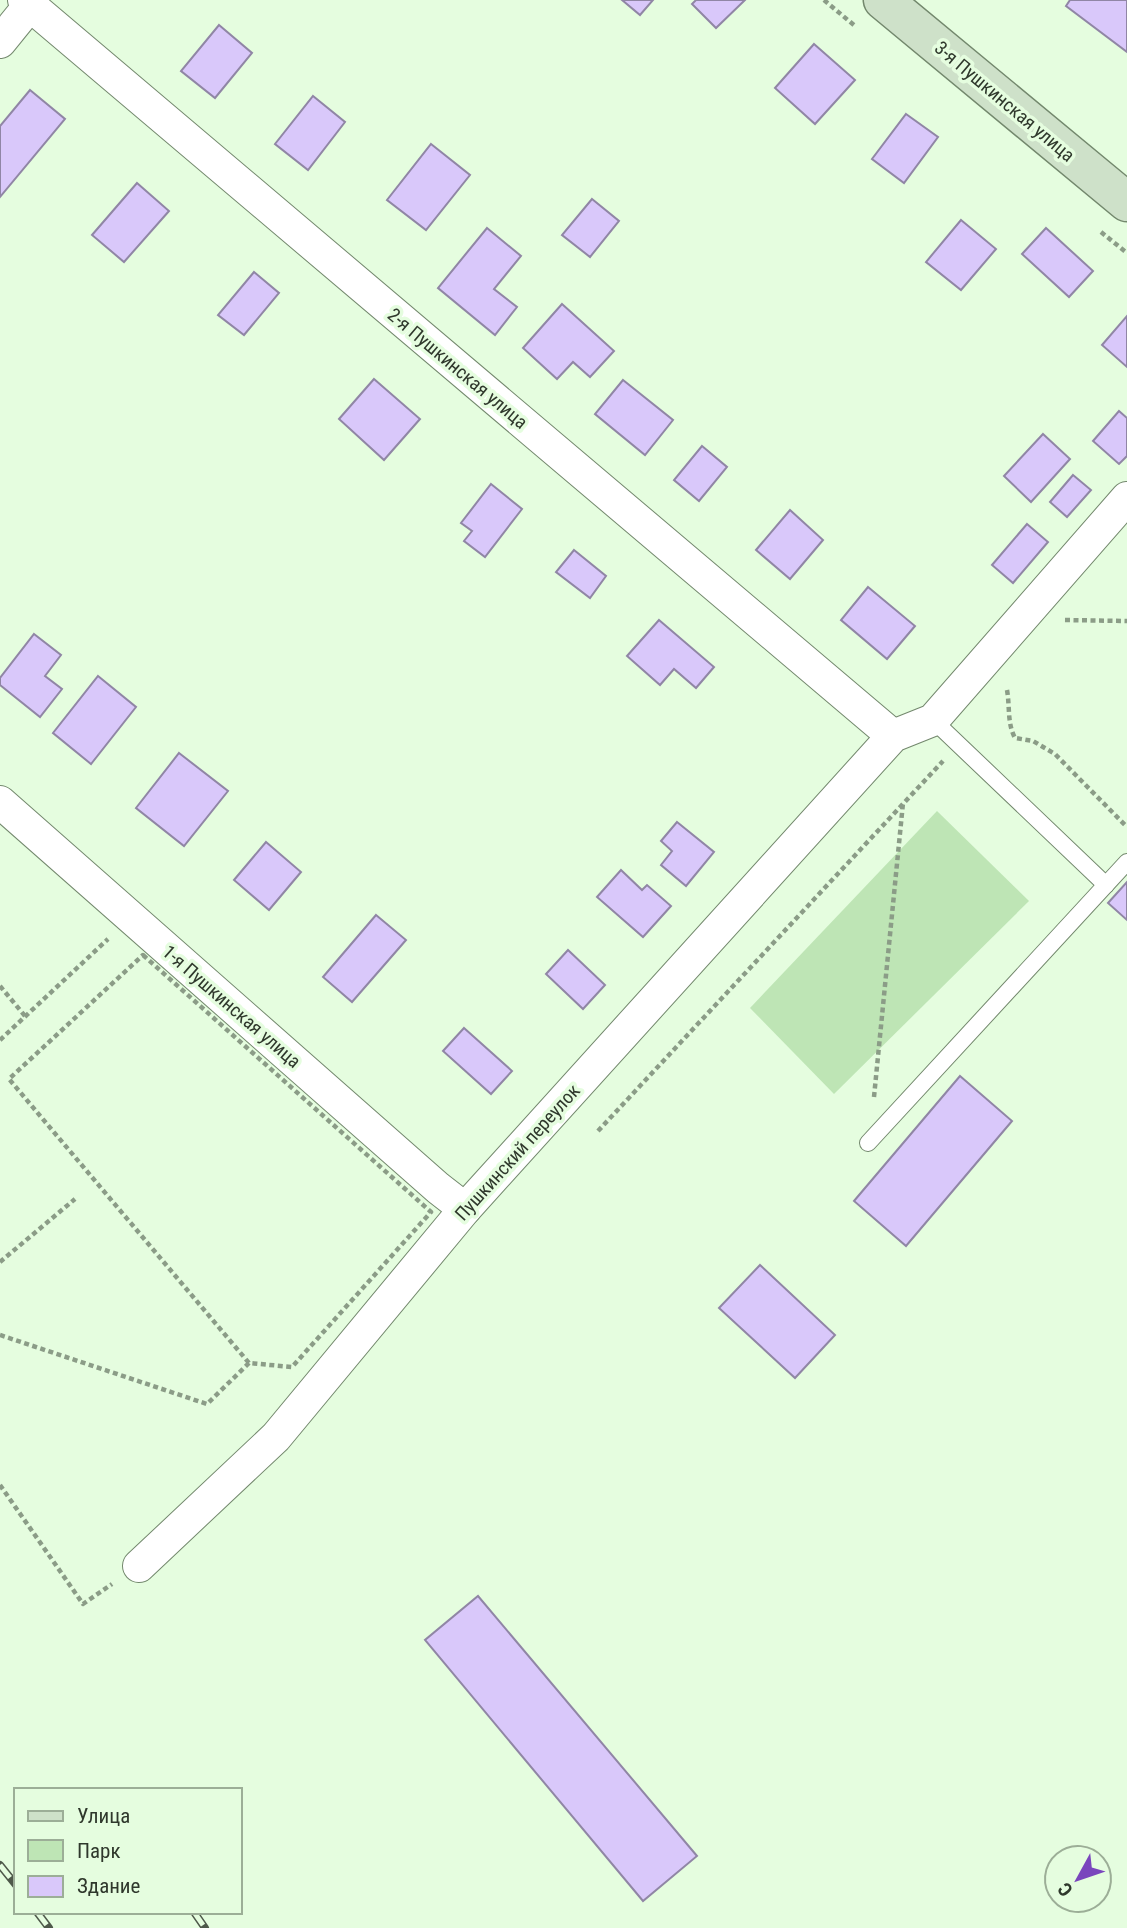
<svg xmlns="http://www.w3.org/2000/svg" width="1127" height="1928" font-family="'Roboto Condensed',sans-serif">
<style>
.green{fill:#bee5b5}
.building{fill:#d9c8fa;stroke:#9086a5;stroke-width:2}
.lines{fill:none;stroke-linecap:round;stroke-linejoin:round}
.service-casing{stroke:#73886d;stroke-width:18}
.minor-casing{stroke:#73886d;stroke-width:34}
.secondary-casing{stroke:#73886d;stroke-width:41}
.path{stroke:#8b9c87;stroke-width:4.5;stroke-dasharray:5 3.5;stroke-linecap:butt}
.service{stroke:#fff;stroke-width:16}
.minor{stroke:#fff;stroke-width:32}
.secondary{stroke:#cee1c9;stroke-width:38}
.rail-casing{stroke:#4e594a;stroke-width:8}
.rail{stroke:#e5fddf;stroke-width:5;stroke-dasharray:16;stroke-linecap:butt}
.labels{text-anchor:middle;stroke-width:7;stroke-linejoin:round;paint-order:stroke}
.street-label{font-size:19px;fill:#2f382c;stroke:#e5fddf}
</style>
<rect width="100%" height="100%" fill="#e5fddf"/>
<path class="green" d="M 937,811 L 1029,901 L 834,1094 L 750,1008 Z"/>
<g class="building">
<path d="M 622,0 L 653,0 L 640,15 Z"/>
<path d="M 696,0 L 745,0 L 716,28 L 692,4 Z"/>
<path d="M 1070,0 L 1127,0 L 1127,52 L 1066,6 Z"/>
<path d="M 219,25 L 252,53 L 215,98 L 181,71 Z"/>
<path d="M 814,44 L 855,80 L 815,124 L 775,88 Z"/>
<path d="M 30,90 L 65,119 L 0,197 L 0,126 Z"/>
<path d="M 313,96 L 345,122 L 308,170 L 275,144 Z"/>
<path d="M 906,114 L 938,137 L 904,183 L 872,159 Z"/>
<path d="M 431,144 L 470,175 L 426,230 L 387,200 Z"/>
<path d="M 137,183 L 169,211 L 124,262 L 92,235 Z"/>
<path d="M 592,199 L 619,221 L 590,257 L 562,235 Z"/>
<path d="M 961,220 L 996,249 L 961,290 L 926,262 Z"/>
<path d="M 487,228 L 521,256 L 494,289 L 517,307 L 495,335 L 438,288 Z"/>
<path d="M 1046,228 L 1093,271 L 1069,297 L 1022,254 Z"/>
<path d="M 254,272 L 279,293 L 244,335 L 218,315 Z"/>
<path d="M 562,304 L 614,351 L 590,377 L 573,362 L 557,379 L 523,348 Z"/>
<path d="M 1127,316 L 1127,367 L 1102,345 Z"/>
<path d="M 374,379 L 420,419 L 384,460 L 339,419 Z"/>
<path d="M 623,380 L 673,420 L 645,455 L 595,414 Z"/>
<path d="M 1119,411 L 1127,418 L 1127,456 L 1119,464 L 1093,441 Z"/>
<path d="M 1043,434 L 1070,459 L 1031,502 L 1004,476 Z"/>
<path d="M 702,446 L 727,467 L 699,501 L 674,480 Z"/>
<path d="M 1073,475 L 1091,490 L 1067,517 L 1050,502 Z"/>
<path d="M 491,484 L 522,509 L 485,557 L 464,541 L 472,531 L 461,523 Z"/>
<path d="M 790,510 L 823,540 L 790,579 L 756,550 Z"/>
<path d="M 1027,524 L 1048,542 L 1013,583 L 992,565 Z"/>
<path d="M 574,550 L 606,576 L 590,598 L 556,572 Z"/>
<path d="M 868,587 L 915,626 L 887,659 L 841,620 Z"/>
<path d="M 659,620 L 714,667 L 696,688 L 674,669 L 660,685 L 627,656 Z"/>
<path d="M 34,634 L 61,655 L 45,676 L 62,689 L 40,717 L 0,685 L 0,678 Z"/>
<path d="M 98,676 L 136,707 L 91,764 L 53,733 Z"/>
<path d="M 179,753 L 228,791 L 184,846 L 136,808 Z"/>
<path d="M 677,822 L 714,852 L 686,886 L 661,865 L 672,851 L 661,841 Z"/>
<path d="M 266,842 L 301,872 L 269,910 L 234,880 Z"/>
<path d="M 621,870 L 642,890 L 647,885 L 671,906 L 643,937 L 597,897 Z"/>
<path d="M 1127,882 L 1127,920 L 1108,903 Z"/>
<path d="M 376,915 L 406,940 L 352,1002 L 323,977 Z"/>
<path d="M 568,950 L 605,985 L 583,1009 L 546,974 Z"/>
<path d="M 464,1028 L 512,1071 L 491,1094 L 443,1051 Z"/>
<path d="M 960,1076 L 1012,1121 L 906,1246 L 854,1201 Z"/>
<path d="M 760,1265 L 835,1335 L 795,1378 L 719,1308 Z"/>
<path d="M 478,1596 L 697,1856 L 643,1901 L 425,1640 Z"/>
</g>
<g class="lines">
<defs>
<g id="service">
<path d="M 933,720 L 1106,885"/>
<path d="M 868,1143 L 1127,862"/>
</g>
<g id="minor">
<path d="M 24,0 L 893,736"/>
<path d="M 0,42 L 30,5"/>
<path d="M 0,802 L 438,1188 L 465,1209"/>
<path d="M 139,1566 L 276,1437 L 465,1209 L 893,736 L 933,720 L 1127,498"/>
</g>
<path id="secondary" d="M 883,0 L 1127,202"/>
</defs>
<use href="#service" class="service-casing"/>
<use href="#minor" class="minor-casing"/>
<use href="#secondary" class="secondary-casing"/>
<g class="path">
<path d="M 824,0 L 855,26"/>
<path d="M 1101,232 L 1127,253"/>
<path d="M 1065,620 L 1127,621"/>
<path d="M 1007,690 C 1010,707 1007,723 1015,738 L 1033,741 L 1055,754 L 1127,827"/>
<path d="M 143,955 L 431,1212 L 292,1367 L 249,1363 L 9,1079 Z"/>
<path d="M 0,986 L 25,1016"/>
<path d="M 0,1040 L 108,939"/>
<path d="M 874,1097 L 903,803"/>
<path d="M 598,1131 L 943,761"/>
<path d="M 0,1262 L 75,1199"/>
<path d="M 0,1335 L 207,1404 L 249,1363"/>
<path d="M 0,1485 L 83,1604 L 112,1584"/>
</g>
<use href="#service" class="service"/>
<use href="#minor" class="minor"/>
<use href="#secondary" class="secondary"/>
<defs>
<g id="rail">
<path d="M 0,1865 L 16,1885"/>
<path d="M 37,1912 L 49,1928"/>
<path d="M 194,1912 L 205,1928"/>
</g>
</defs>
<use href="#rail" class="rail-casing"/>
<use href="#rail" class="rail"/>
</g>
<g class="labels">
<g class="street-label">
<text transform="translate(1005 101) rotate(40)" y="7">3-я Пушкинская улица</text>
<text transform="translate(458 368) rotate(40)" y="7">2-я Пушкинская улица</text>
<text transform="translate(232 1006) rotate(41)" y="7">1-я Пушкинская улица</text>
<text transform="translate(517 1152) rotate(-48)" y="7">Пушкинский переулок</text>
</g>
</g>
<rect x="14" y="1788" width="228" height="126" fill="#e5fddf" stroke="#9cae97" stroke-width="2"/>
<rect x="28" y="1811" width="35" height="10" fill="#cee1c9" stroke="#9cae97" stroke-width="2"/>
<text x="77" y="1823" font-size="21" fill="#2f382c">Улица</text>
<rect x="28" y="1840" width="35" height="21" fill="#bee5b5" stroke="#9cae97" stroke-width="2"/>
<text x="77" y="1858" font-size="21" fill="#2f382c">Парк</text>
<rect x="28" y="1876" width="35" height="21" fill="#d9c8fa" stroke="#9cae97" stroke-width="2"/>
<text x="77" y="1893" font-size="21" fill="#2f382c">Здание</text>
<g transform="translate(1078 1879) rotate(230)"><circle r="33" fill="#e5fddf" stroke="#9cae97" stroke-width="2"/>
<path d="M0-5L12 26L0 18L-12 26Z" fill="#7a46bd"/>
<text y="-10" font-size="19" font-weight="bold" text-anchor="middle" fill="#2f382c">С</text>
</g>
</svg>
